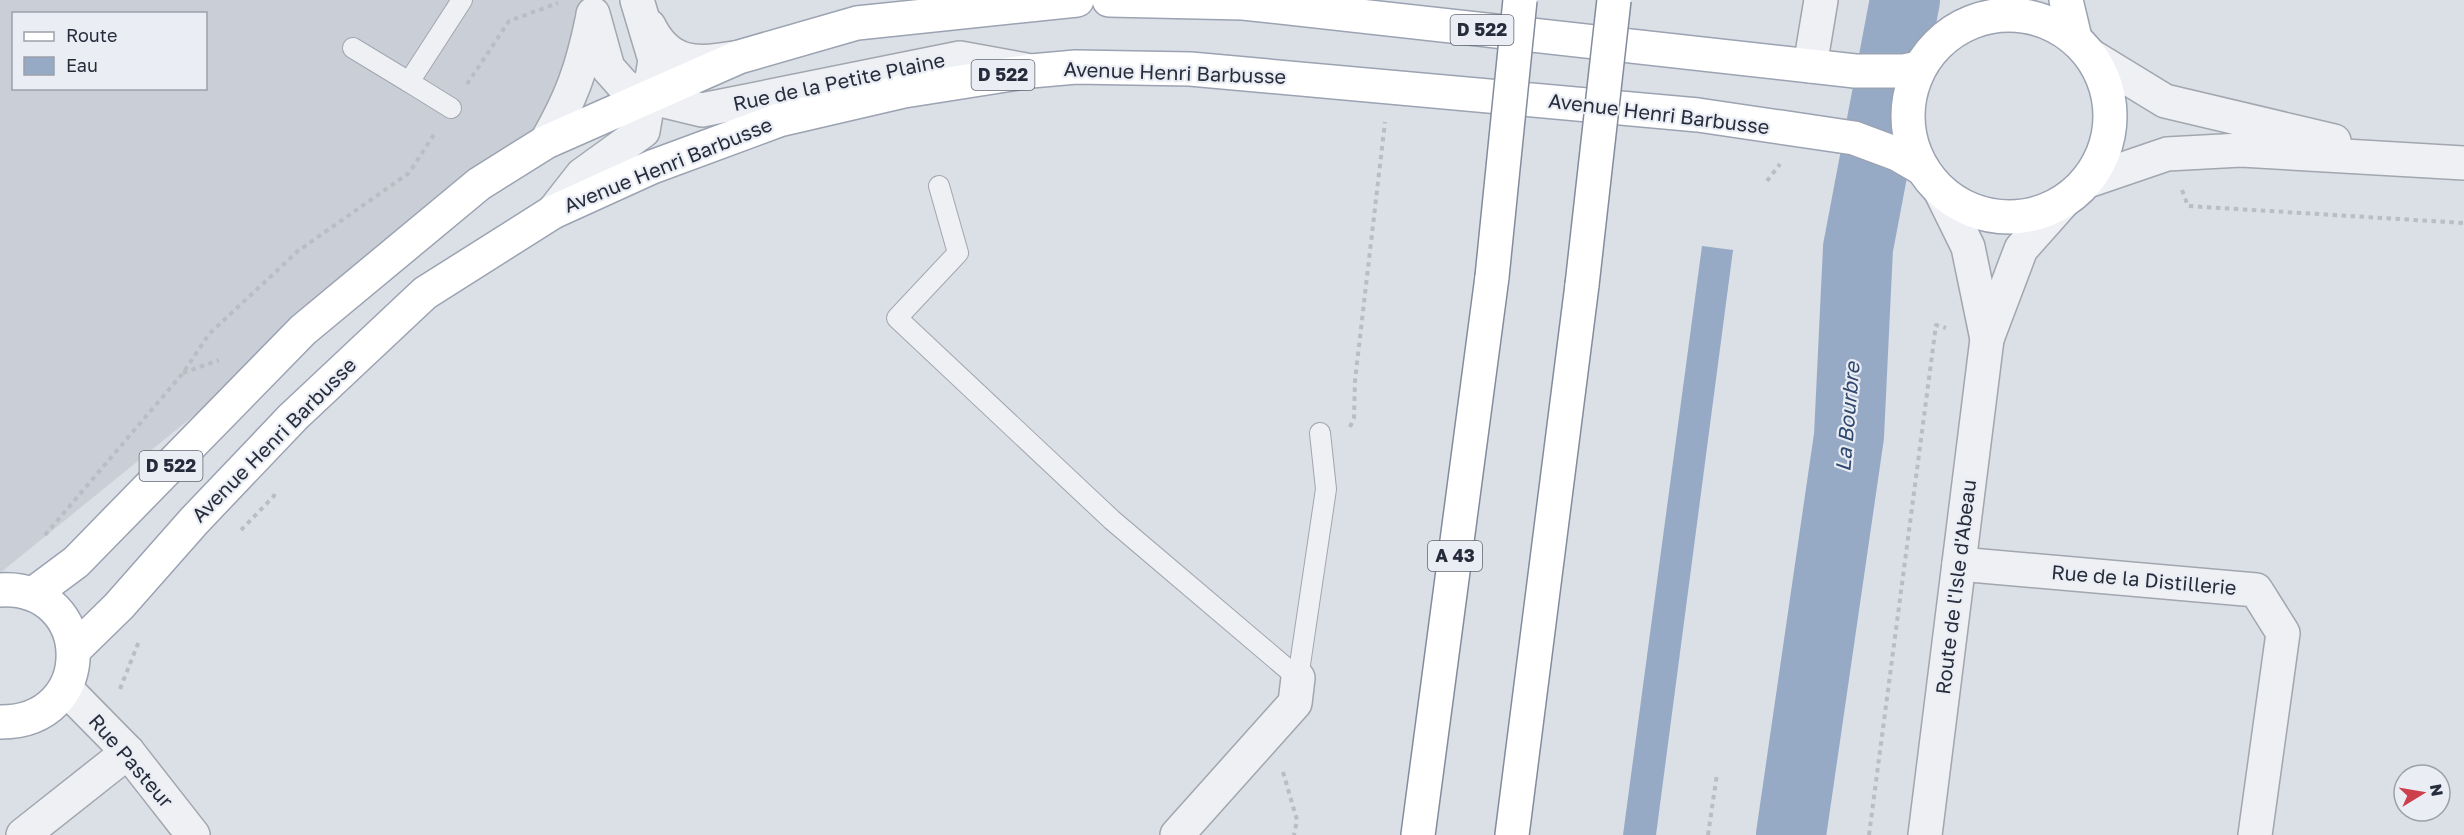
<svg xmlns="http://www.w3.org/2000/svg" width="2464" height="835" font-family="'Golos Text',sans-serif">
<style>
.built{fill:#c9ced7;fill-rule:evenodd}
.water{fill:#96aac6}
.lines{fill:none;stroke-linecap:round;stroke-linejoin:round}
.river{stroke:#96aac6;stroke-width:70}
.service-casing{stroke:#a1a6af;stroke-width:22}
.minor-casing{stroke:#a1a6af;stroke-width:36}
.tertiary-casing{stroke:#a1a6af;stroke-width:36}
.primary-casing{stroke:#9ba2b1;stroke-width:36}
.motorway-casing{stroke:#838b9c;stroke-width:36}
.path{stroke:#babdc4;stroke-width:4;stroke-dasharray:4.5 4.5;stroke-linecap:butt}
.service{stroke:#eef0f4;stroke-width:20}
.minor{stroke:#eef0f4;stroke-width:33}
.tertiary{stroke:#eef0f4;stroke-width:33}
.primary{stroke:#fff;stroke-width:33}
.motorway{stroke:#fff;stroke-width:33}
.motorway-bridge-casing{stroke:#838b9c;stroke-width:36;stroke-linecap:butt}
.motorway-bridge{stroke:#fff;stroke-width:33}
.labels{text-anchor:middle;stroke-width:4.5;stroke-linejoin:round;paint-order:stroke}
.shield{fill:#eaeef4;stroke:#616672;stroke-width:1.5}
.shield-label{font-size:18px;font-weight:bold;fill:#262c3b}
.street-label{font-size:20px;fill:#262c3b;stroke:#eaeef4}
.water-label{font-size:21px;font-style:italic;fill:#30486f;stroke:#eaeef4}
</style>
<rect width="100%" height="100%" fill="#dbdfe6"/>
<path class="built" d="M 0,0 L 595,0 L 568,104 L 479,184 L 0,573 ZM 14,14 L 206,14 L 206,88 L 14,88 Z"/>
<path class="water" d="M 1702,246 L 1733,250 L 1656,835 L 1623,835 Z"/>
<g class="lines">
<path class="river" d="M 1791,835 L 1849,436 L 1858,248 L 1905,0"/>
<defs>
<g id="service">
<path d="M 353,48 L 409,82 L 462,0"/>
<path d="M 409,82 L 451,108"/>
<path d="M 939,186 L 958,253 L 897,318 L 1112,520 L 1298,678"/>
<path d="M 1298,678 L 1326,489 L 1320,433"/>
</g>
<g id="minor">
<path d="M 593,14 L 608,68 L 624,86 L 648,97 L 702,110 L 960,58 L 1026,70"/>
<path d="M 649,26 C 668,65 696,65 734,58"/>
<path d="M 2093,57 L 2165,101 L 2334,141"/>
<path d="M 1810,66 L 1821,0"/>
<path d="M 546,142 C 571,99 582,69 592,20"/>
<path d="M 2088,181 L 2167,154 L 2241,150 L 2464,163"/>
<path d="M 553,212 L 582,175 L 643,131 L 655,60 L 637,0"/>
<path d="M 1959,564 L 2256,590 L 2283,633 L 2255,835"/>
<path d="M 66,689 L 128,752 L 193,835"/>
<path d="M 23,835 L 128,752"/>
<path d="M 1177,835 L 1295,703 L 1298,678"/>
</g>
<g id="tertiary">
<path d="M 1941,192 L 1968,247 L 1987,339"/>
<path d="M 1925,835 L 1987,339 L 2021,249 L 2061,204"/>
</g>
<g id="primary">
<path d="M 1109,0 L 1243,3 L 1855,71 L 1904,71 L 1919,68"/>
<path d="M 2066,0 L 2075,38"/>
<circle cx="2009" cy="116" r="101"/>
<path d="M 0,590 C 96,585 99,723 0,722"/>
<path d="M 33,594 L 76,562 L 303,330 L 479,184 L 546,142 L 739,57 L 857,23 L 1077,0"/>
<path d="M 74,650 L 119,606 L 194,521 L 293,417 L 425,293 L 553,212 L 652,167 L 779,120 L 904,91 L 1031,71 L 1076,67 L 1190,69 L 1698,115 L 1854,138 L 1897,154 L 1923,169"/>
</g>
<g id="motorway">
<path d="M 1418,835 L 1492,277"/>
<path d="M 1512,835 L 1582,285"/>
</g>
</defs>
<use href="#service" class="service-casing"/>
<use href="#minor" class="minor-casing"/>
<use href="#tertiary" class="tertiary-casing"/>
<use href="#primary" class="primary-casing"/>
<use href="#motorway" class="motorway-casing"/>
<g class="path">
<path d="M 467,84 L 509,21 L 558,3"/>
<path d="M 1767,181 L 1780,164"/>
<path d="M 2182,190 L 2188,206 L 2464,223"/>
<path d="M 183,373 L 219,360"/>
<path d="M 1350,427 L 1354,418 L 1355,380 L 1385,122"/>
<path d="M 241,530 L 274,496 L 275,491"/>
<path d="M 45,535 L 183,373 L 209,334 L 298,251 L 409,173 L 435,133"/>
<path d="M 120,689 L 139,641"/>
<path d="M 1283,772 L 1297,820 L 1294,835"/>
<path d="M 1708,835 L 1717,774"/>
<path d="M 1869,835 L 1936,325 L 1946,328"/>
</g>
<use href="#service" class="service"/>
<use href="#minor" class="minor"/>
<use href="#tertiary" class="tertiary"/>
<use href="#primary" class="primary"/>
<use href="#motorway" class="motorway"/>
<defs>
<g id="motorway-bridge">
<path d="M 1492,277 L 1520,0"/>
<path d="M 1582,285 L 1614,0"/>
</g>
</defs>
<use href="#motorway-bridge" class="motorway-bridge-casing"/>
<use href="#motorway-bridge" class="motorway-bridge"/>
</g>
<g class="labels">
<g class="shield">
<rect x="1450.5" y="15" width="63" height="30" rx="4.5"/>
<rect x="971.5" y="60" width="63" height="30" rx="4.5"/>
<rect x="139.5" y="451" width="63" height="30" rx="4.5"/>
<rect x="1428" y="541" width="54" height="30" rx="4.5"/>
</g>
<g class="shield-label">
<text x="1482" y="36">D 522</text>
<text x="1003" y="81">D 522</text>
<text x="171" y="472">D 522</text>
<text x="1455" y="562">A 43</text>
</g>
<g class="street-label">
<text transform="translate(1175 73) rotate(2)" y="7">Avenue Henri Barbusse</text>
<text transform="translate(839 82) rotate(-12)" y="7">Rue de la Petite Plaine</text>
<text transform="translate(1659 114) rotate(7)" y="7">Avenue Henri Barbusse</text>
<text transform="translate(668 165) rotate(-22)" y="7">Avenue Henri Barbusse</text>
<text transform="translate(274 440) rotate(-45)" y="7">Avenue Henri Barbusse</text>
<text transform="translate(2144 580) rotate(5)" y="7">Rue de la Distillerie</text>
<text transform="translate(1956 587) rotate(-83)" y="7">Route de l'Isle d'Abeau</text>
<text transform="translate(131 761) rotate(49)" y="7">Rue Pasteur</text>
</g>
<g class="water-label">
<text transform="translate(1848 417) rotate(-85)" y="7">La Bourbre</text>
</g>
</g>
<rect x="12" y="12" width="195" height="78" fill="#eaeef4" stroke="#9ca0aa" stroke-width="1.5"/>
<rect x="24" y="32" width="30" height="9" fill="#ffffff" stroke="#9ca0aa" stroke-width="1.5"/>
<text x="66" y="42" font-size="18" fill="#262c3b">Route</text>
<rect x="24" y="57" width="30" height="18" fill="#96aac6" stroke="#9ca0aa" stroke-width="1.5"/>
<text x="66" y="72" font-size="18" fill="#262c3b">Eau</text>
<g transform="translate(2422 793) rotate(79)"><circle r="28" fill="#eaeef4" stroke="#9ca0aa" stroke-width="1.5"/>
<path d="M0-4.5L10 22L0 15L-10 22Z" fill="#cc3f4b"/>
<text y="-9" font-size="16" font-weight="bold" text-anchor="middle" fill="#262c3b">N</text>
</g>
</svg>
